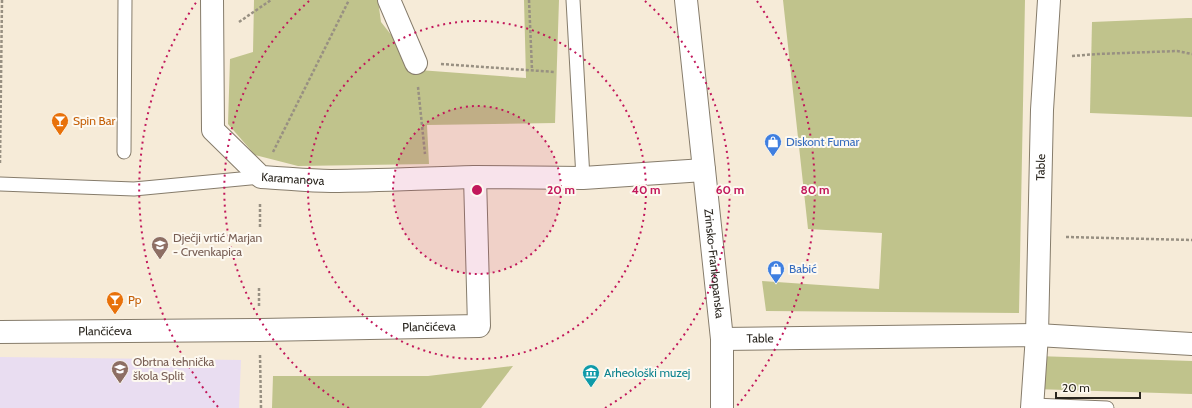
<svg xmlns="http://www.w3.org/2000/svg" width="1192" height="408" font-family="Cabin,sans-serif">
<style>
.education{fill:#e9ddf1}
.green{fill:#c0c38c}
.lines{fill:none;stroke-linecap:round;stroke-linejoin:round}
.service-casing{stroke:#867c6b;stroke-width:15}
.minor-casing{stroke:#867c6b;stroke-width:24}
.tertiary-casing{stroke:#867c6b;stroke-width:24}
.path{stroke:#989082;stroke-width:2.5;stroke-dasharray:3 2;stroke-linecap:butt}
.service{stroke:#fff;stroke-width:13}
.minor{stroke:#fff;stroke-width:22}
.tertiary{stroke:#fff;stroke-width:22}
.ring{fill:none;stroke:#c2185b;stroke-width:2;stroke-dasharray:2 4}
.labels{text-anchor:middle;stroke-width:4;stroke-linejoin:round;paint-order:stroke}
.food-label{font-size:12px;fill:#c56008;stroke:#fdf9f1;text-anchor:start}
.shop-label{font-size:12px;fill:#366cbe;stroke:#fdf9f1;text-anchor:start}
.street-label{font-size:12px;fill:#2a261f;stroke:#fdf9f1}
.education-label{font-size:12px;fill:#785e54;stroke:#fdf9f1;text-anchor:start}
.culture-label{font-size:12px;fill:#0d838f;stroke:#fdf9f1;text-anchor:start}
.centre{fill:#c2185b;stroke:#fdf9f1;stroke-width:2}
.ring-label{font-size:12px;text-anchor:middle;font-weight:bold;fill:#c2185b;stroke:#fdf9f1;stroke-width:4;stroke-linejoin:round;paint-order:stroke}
</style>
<rect width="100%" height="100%" fill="#f6ebd8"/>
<path class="education" d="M 0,357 L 241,360 L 239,408 L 0,408 Z"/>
<g class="green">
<path d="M 254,0 L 378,0 L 381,22 L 419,70 L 526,78 L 524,0 L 559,0 L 555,123 L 427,125 L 429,164 L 298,166 L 255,155 L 228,124 L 230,59 L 253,52 Z"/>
<path d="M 783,0 L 1025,0 L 1019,313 L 766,311 L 762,281 L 879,289 L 882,233 L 808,229 Z"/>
<path d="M 1188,18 L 1192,18 L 1192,117 L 1090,113 L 1092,22 Z"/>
<path d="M 1036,356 L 1192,361 L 1192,394 L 1034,389 Z"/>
<path d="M 513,366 L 481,408 L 272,408 L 273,376 L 428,376 Z"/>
</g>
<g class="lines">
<defs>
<g id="service">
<path d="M 573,0 L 583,178"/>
<path d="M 124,152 L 125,0"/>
<path d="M 0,184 L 134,189 L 261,177"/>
<path d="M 1033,405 L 1107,408"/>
</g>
<g id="minor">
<path id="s1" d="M 212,0 L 213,130 L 261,177 C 284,178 308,181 331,181 C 379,181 427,178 475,177"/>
<path d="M 389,0 L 416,63"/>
<path id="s2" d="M 0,332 L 260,330 L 479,326 L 475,177 L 583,178 L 704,170"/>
<path id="s3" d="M 722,339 L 1037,335 L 1192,344"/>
<path id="s4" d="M 1032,408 L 1037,335 L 1042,110 L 1049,0"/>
</g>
<g id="tertiary">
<path id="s5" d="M 686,0 L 722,339 L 722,408"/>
</g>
</defs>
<use href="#service" class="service-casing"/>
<use href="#minor" class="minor-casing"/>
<use href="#tertiary" class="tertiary-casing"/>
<g class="path">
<path d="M 529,0 L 532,70"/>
<path d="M 239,22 L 271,0"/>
<path d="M 1072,56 L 1098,54 L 1177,51 L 1192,54"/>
<path d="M 441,64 L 555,72"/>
<path d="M 418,87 L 425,154"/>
<path d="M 273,152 L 349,0"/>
<path d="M 0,163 L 2,0"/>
<path d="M 260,227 L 260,202"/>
<path d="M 1066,237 L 1192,240"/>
<path d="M 259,288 L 259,306"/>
<path d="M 260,355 L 261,408"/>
</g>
<use href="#service" class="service"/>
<use href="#minor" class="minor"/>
<use href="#tertiary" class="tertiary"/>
</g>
<circle cx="477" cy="190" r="84" fill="#c2185b" fill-opacity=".12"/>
<g class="ring">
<circle cx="477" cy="190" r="84"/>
<circle cx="477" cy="190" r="169"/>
<path d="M349 408A253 253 0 0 1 309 1M645 1A253 253 0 0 1 605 408"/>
<path d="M218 407A338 338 0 0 1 197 1M757 1A338 338 0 0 1 736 407"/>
</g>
<defs>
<symbol id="bar-pin" viewBox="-11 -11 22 30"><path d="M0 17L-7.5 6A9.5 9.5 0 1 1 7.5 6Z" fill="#e8710a" stroke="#fdf9f1"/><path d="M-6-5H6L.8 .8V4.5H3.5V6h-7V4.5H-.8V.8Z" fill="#fff"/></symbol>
<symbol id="shop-pin" viewBox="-11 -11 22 30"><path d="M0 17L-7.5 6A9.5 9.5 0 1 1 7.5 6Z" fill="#3f7fe0" stroke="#fdf9f1"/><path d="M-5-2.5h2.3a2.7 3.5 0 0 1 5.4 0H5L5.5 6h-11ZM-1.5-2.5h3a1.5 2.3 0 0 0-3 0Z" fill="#fff"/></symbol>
<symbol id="school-pin" viewBox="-11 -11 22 30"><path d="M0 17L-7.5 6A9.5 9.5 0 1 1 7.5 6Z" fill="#8d6e63" stroke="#fdf9f1"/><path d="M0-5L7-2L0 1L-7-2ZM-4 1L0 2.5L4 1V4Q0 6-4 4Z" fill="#fff"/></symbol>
<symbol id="museum-pin" viewBox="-11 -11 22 30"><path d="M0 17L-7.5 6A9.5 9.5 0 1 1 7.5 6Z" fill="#0f9aa8" stroke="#fdf9f1"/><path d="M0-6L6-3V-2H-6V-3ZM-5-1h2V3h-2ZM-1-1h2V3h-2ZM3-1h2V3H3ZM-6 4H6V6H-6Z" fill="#fff"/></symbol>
</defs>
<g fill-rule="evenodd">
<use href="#bar-pin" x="50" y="111" width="20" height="27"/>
<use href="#shop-pin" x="763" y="132" width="20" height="27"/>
<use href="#school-pin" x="150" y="235" width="20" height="27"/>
<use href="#shop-pin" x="766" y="259" width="20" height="27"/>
<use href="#bar-pin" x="105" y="290" width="20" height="27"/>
<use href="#school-pin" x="110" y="359" width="20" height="27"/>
<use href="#museum-pin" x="581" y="363" width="20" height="27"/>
</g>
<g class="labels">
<g class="food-label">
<text x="73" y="125">Spin Bar</text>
<text x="128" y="304">Pp</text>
</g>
<g class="shop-label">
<text x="786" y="146">Diskont Fumar</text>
<text x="789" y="273">Babić</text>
</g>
<g class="street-label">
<text dy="4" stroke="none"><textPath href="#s4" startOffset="241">Table</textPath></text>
<text dy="4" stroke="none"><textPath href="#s1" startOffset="229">Karamanova</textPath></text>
<text dy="4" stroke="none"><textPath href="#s5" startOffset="265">Zrinsko-Frankopanska</textPath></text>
<text dy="4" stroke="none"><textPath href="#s2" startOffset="429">Plančićeva</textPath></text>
<text dy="4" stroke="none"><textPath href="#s2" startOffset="105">Plančićeva</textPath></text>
<text dy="4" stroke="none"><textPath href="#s3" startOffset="38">Table</textPath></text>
</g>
<g class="education-label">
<text x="173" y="242">Dječji vrtić Marjan<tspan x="173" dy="14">- Crvenkapica</tspan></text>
<text x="133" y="366">Obrtna tehnička<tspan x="133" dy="14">škola Split</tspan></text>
</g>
<g class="culture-label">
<text x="604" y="377">Arheološki muzej</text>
</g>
</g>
<circle cx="477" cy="190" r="6" class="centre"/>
<g class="ring-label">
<text x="561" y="194">20 m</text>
<text x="646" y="194">40 m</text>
<text x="730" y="194">60 m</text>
<text x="815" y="194">80 m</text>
</g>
<path d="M1056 392v6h84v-6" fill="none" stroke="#2a261f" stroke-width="2"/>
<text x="1062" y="392" font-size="12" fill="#2a261f" stroke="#fdf9f1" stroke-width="3" paint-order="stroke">20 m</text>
</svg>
